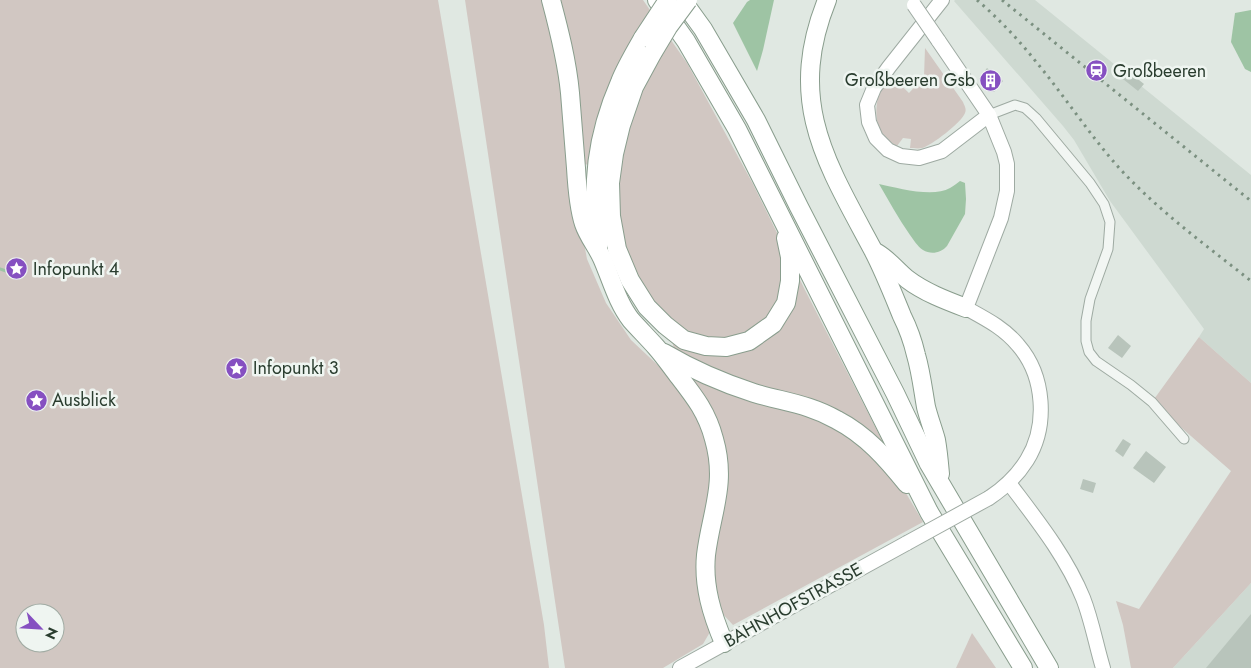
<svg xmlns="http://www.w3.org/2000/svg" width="1251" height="668" font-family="Jost,sans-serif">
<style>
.built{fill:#ced9d1}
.green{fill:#d1c7c2;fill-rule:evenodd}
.water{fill:#9ec4a4}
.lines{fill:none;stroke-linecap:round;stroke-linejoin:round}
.stream{stroke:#9ec4a4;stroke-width:3}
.building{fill:#b8c4bb}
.street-casing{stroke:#9eaaa2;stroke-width:11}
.secondary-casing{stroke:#9eaaa2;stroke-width:16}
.highway-casing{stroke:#899d8d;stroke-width:20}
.street{stroke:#f2f6f3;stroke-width:9}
.secondary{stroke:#fff;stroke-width:14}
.highway{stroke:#fff;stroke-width:18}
.rail{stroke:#7b9080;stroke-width:3;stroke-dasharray:2.5 5;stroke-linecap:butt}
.secondary-bridge-casing{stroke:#9eaaa2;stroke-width:16;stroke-linecap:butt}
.highway-bridge-casing{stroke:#899d8d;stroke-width:20;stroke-linecap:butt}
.secondary-bridge{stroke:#fff;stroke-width:14}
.highway-bridge{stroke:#fff;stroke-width:18}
.labels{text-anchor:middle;stroke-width:5;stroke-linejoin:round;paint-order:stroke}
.poi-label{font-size:18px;fill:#2a3d2f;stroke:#eff5f1;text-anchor:start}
.street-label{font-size:18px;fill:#2a3d2f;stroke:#eff5f1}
</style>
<rect width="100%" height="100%" fill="#e0e8e2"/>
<g class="built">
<path d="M 955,0 L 1035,0 L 1251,175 L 1251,383 L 1199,337 L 1204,329 L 1110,201 L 1074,140 L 1063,126 L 954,1 Z"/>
<path d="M 1251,583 L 1251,668 L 1173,668 Z"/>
</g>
<g class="green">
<path d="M 0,0 L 438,0 L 544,625 L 549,668 L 0,668 ZM 25,613 L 55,613 L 55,643 L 25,643 Z"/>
<path d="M 465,0 L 545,0 L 562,82 L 577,206 L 587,259 L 606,303 L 631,340 L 664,371 L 694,405 L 709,445 L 712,475 L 699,584 L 710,632 L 703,644 L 663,668 L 565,668 Z"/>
<path d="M 556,0 L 643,0 L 687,63 L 753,184 L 805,290 L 883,442 L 881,461 L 900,483 L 923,522 L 733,625 L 720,611 L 715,596 L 712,564 L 726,484 L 673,345 L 668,320 L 634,276 L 620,227 L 617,170 L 584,164 Z"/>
<path d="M 925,48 L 963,102 C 964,105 967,109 965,113 C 962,122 931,146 922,148 C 918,149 913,148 910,148 L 911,139 L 903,138 L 897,146 C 872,133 874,109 881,85 C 897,77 898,83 909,93 L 924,77 Z"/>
<path d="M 1199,337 L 1251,383 L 1251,583 L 1173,668 L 1131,668 L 1123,625 L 1116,601 L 1139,609 L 1231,471 L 1152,402 Z"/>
<path d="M 972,633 L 996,668 L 956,668 Z"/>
</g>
<g class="water">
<path d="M 750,0 L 774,0 L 763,50 L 757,71 L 733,23 L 747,2 Z"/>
<path d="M 1251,10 L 1251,72 L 1245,69 L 1231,42 L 1235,13 Z"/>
<path d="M 960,181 L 965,183 L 966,199 L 965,214 L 947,246 C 941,253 931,255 923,250 C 917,246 914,240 910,235 C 898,218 889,201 879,184 C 898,188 933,198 950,188 C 954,186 957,183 960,181 Z"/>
</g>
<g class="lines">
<path class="stream" d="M 0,269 L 6,271"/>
</g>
<g class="building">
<path d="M 987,68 L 1003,81 L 994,92 L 979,79 Z"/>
<path d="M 1129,72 L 1144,84 L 1138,91 L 1123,79 Z"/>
<path d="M 1118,335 L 1131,346 L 1122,358 L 1108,348 Z"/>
<path d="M 1123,439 L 1131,444 L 1123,457 L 1115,451 Z"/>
<path d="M 1146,451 L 1166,467 L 1154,483 L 1133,468 Z"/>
<path d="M 1083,479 L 1096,483 L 1093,493 L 1080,489 Z"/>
<path d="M 1251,614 L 1251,668 L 1206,668 Z"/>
</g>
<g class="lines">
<defs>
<path id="street" d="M 989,115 L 1015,105 L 1025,108 L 1036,118 L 1090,183 L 1104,204 L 1110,222 L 1108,249 L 1090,299 L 1086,321 L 1086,341 L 1089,352 L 1096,361 L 1131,385 L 1152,402 L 1184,439"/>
<g id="secondary">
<path d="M 942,0 L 889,67 L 874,88 L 867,105 L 869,122 L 876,138 L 888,150 L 901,156 L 919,158 L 942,151 L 989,115"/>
<path d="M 938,40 L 989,115 L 1004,152 L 1007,164 L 1007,191 L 1001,218 L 966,308 C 986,319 1004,328 1018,345 C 1045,376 1048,426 1027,460 C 1017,476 1004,488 989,498"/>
<path d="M 1009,483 C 1036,519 1066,556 1083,598 C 1092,621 1096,645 1103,668"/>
<path d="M 680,668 L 907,543"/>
</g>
<g id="highway">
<path d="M 551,0 C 559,30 567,61 570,93 C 572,118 574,143 576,168 C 577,185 579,209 584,224 C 588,236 597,247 602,258 C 611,278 617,302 631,320 C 639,329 648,338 656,347 C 664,356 670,365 677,374 C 694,396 707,412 714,439 C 727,484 711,513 706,555 C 703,586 712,615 724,643"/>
<path d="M 657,0 L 686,41 L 737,129 L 929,512 L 1023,668"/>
<path d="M 682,0 L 703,29 L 756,120 L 799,207 L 895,393 L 929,464 L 1049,668"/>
<path d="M 827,0 C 786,102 826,162 873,250 C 884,271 893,294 902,316 C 908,328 913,342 916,355 C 921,372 923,390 926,407 C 929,419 933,429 936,440 C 938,451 939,463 940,474"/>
<path d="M 653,52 L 634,87 L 621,125 L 614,154 L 610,183 L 611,216 L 617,249 L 630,280 L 647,307 L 665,325 L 684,340 L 706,346 L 726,347 L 749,341 L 773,324 L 786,303 L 790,281 L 790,257 L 786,238"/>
<path d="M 599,244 C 591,185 596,137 620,82 C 626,67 635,52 643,38"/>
<path d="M 877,253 C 889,260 896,270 907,279 C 924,292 945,300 966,308"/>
<path d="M 664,353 C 693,370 723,383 754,393 C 784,402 809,404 837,420 C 866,435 887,459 907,484"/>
</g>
</defs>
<use href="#street" class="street-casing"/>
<use href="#secondary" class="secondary-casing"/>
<use href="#highway" class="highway-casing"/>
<use href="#street" class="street"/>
<use href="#secondary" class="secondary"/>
<use href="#highway" class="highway"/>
<g class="rail">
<path d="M 977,0 C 999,19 1019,40 1037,63 C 1066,98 1091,137 1121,170 C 1160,212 1207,246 1251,281"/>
<path d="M 1002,0 L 1251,201"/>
</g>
<defs>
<g id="secondary-bridge">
<path d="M 914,5 L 938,40"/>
<path d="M 907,543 L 989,498"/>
</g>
<g id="highway-bridge">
<path d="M 643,38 L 668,0"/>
<path d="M 653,52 L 668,27 L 688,0"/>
</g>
</defs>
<use href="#secondary-bridge" class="secondary-bridge-casing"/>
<use href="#highway-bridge" class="highway-bridge-casing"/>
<use href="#secondary-bridge" class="secondary-bridge"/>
<use href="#highway-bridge" class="highway-bridge"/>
</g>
<defs>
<symbol id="station-disc" viewBox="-11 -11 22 22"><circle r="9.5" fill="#8650c1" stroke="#eff5f1"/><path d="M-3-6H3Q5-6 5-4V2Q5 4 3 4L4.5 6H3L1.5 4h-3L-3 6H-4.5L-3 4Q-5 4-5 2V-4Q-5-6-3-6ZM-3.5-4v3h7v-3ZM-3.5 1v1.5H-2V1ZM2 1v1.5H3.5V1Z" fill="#fff"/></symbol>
<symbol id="building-disc" viewBox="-11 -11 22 22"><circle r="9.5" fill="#8650c1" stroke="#eff5f1"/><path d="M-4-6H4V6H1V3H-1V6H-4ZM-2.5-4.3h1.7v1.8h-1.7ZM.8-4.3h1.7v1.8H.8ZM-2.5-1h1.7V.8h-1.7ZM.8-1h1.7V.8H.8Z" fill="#fff"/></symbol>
<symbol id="sight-disc" viewBox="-11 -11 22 22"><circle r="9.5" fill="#8650c1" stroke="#eff5f1"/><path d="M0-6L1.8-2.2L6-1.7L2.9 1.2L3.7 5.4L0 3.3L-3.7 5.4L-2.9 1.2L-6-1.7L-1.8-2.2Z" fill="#fff"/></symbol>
</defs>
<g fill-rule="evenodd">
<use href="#station-disc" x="1084" y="58" width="25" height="25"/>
<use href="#building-disc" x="978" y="68" width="25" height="25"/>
<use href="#sight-disc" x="4" y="256" width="25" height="25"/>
<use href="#sight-disc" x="224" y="356" width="25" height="25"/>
<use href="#sight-disc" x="24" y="388" width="25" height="25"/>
</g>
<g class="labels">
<g class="poi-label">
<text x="1113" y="77">Großbeeren</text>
<text x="975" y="86" text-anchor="end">Großbeeren Gsb</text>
<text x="33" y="275">Infopunkt 4</text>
<text x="253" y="374">Infopunkt 3</text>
<text x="52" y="406">Ausblick</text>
</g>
<g class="street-label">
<text transform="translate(793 605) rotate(-29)" y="6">BAHNHOFSTRASSE</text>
</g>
</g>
<g transform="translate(40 628) rotate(115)"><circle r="24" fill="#eff5f1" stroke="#a0aba3"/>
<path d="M0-4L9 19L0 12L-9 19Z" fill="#8650c1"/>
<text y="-8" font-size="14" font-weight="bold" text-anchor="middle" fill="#2a3d2f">N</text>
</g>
</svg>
